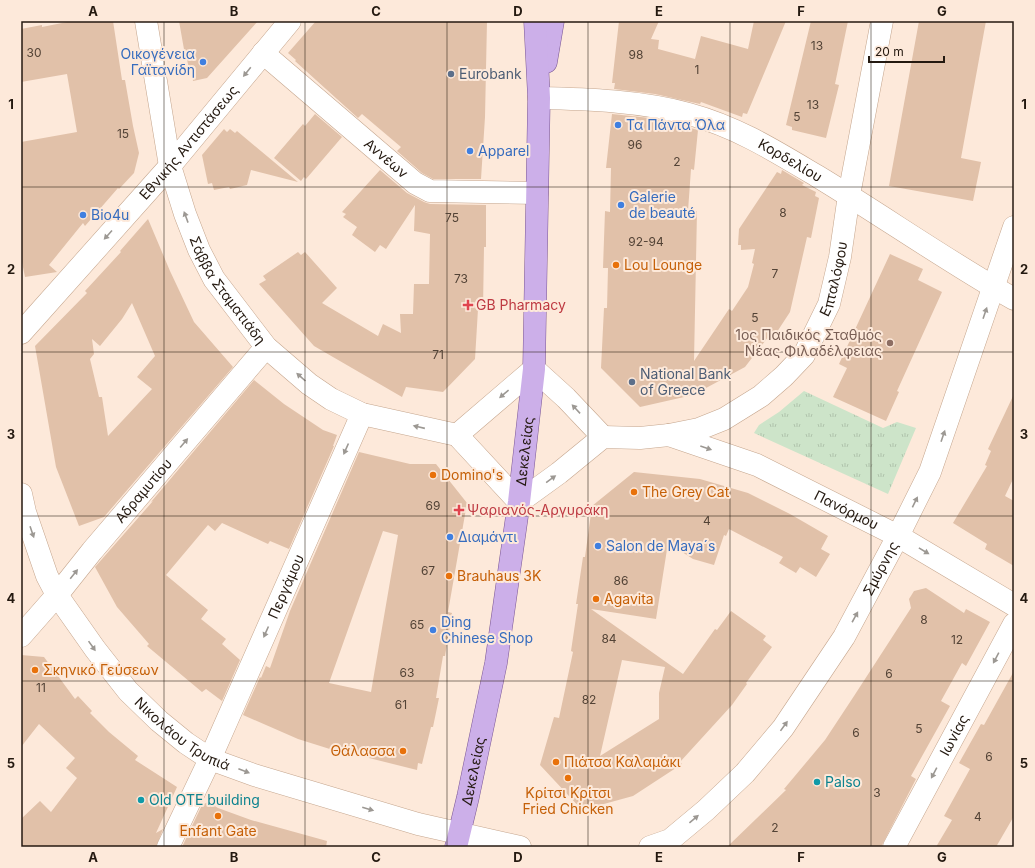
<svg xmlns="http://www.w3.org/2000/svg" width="1035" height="868" font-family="Inter,sans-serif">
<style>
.park{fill:url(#park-tufts)}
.building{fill:#e1c1a9;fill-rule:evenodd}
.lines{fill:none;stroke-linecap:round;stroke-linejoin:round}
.minor-casing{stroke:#c5a68e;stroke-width:23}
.major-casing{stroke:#7b5794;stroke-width:23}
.minor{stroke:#fff;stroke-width:22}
.major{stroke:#ccafe9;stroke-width:22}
.oneway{fill:#9c9893}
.grid{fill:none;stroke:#241910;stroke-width:1;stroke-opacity:0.55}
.shop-dot{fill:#3f7fe0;stroke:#fde9da;stroke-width:1.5}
.service-dot{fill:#5c6f8a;stroke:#fde9da;stroke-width:1.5}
.food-dot{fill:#e8710a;stroke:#fde9da;stroke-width:1.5}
.health-dot{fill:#e0444e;stroke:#fde9da;stroke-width:1.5}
.education-dot{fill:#8d6e63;stroke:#fde9da;stroke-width:1.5}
.culture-dot{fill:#0f9aa8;stroke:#fde9da;stroke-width:1.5}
.labels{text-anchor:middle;stroke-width:4;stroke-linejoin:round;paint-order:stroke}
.number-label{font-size:12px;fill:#534336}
.shop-label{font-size:14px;fill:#366cbe;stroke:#fde9da;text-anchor:start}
.service-label{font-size:14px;fill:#4e5e75;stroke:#fde9da;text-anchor:start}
.street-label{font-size:14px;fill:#241910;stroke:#fde9da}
.food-label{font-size:14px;fill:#c56008;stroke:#fde9da;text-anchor:start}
.health-label{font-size:14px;fill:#be3a42;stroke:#fde9da;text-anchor:start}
.education-label{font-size:14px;fill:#785e54;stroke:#fde9da;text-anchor:end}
.culture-label{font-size:14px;fill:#0d838f;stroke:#fde9da;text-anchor:start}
.neatline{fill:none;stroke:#241910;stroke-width:1.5}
.grid-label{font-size:13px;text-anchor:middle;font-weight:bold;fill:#241910}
</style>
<defs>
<pattern id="park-tufts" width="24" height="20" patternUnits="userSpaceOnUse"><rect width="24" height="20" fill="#cde4c9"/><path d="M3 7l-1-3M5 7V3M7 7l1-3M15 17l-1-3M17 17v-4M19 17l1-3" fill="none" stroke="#b0c3ac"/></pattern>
</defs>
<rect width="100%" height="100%" fill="#fde9da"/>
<path class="park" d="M 804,391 L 883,428 L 897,422 L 916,428 L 888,494 L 754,433 L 759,425 L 779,412 Z"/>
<g class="building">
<path d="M 72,21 L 113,21 L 122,80 L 125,80 L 133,126 L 139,153 L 134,173 L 119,189 L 118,188 L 85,226 L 83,223 L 49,265 L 57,272 L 25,277 L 21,257 L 21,142 L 77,132 L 67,74 L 21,82 L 21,29 L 42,25 L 42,27 Z"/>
<path d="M 179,21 L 258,21 L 207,78 L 193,81 L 192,73 L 190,73 L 186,55 L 185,55 Z"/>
<path d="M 316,21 L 487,21 L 485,117 L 481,179 L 433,179 L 422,173 L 397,151 L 401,147 L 362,114 L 358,118 L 295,61 L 296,60 L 288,53 Z"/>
<path d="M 619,21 L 659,21 L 651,39 L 659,40 L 658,49 L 695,59 L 701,36 L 748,49 L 754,21 L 786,21 L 747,114 L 743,113 L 742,117 L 701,102 L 700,104 L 655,94 L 614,89 L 615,83 L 612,83 Z"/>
<path d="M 811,21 L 848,21 L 835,84 L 839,85 L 826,138 L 792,130 L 792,127 L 786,125 Z"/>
<path d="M 919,21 L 986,21 L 961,158 L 981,162 L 973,201 L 889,186 Z"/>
<path d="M 315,114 L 342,137 L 306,179 L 304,177 L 301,181 L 274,158 L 303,124 L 305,126 Z"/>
<path d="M 612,114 L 650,118 L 698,130 L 694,170 L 691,169 L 688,211 L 697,211 L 694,361 L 729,309 L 732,311 L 748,287 L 754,264 L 752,263 L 755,249 L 741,250 L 741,245 L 738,245 L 739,229 L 777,172 L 781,174 L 782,170 L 804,183 L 802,185 L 816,192 L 815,196 L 819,198 L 811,238 L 807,237 L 790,312 L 775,335 L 772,332 L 745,367 L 693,395 L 640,407 L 601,368 L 604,308 L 607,308 L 608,268 L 603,268 L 605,211 L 610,212 L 611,168 L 606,168 Z"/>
<path d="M 224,129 L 227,132 L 230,129 L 235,133 L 237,131 L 298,182 L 251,170 L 247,185 L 230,189 L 229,187 L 214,190 L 212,183 L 208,184 L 202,155 Z"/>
<path d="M 380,170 L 407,193 L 424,202 L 430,204 L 486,205 L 486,247 L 484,247 L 483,309 L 478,309 L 475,359 L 443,392 L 406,387 L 402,397 L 314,346 L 259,284 L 266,280 L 263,276 L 298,252 L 301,255 L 305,252 L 337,288 L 322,303 L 378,336 L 383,324 L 401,333 L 400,314 L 413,314 L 414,284 L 429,284 L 430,234 L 414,231 L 415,205 L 386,249 L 380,245 L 375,252 L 352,235 L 357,227 L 343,217 L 346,214 L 342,212 Z"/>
<path d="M 148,219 L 170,271 L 194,322 L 233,367 L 104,517 L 79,526 L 56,467 L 35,346 L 87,293 L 85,291 L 121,252 L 120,251 ZM 132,303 L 155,356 L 137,377 L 152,389 L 108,436 L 102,397 L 99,397 L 90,359 L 94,354 L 92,339 L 100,346 L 122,319 Z"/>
<path d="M 890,254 L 923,269 L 918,280 L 942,292 L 897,391 L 899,392 L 886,421 L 833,397 L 847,368 L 839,364 Z"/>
<path d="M 254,380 L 284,404 L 323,430 L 337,435 L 333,446 L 334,446 L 289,549 L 270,541 L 268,544 L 222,523 L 215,531 L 208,525 L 166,575 L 208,610 L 201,619 L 226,639 L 222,644 L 240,660 L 222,701 L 206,689 L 202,692 L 147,646 L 149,644 L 117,607 L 95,567 L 153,501 L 151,502 Z"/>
<path d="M 1014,394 L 1014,477 L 1005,496 L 1014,501 L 1014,566 L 985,549 L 987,544 L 953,523 L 987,466 L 985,465 L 991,451 L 988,449 Z"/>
<path d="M 359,452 L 410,464 L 436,464 L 467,503 L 448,612 L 452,613 L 445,656 L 443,656 L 436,698 L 439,698 L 433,727 L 431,727 L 422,764 L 418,763 L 417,770 L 333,749 L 333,750 L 298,739 L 243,715 L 260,677 L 261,678 L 266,666 L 270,668 L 290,611 ZM 383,531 L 398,535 L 371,692 L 329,683 Z"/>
<path d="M 634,472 L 700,479 L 748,493 L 790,514 L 828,536 L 821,549 L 830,554 L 816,577 L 800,567 L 796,573 L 779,563 L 783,557 L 729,529 L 726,536 L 724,535 L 714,565 L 693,559 L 668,543 L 656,619 L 591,609 L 683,674 L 715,629 L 717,630 L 731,611 L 766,636 L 763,640 L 772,647 L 746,683 L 747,684 L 732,705 L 680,762 L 682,764 L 633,796 L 582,810 L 540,765 L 554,717 L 559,718 L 573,652 L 571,651 L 578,604 L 576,604 L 583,557 L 585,557 L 592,506 ZM 622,660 L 665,667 L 659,693 L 659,719 L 600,756 Z"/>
<path d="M 926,588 L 964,613 L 966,609 L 990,622 L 966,666 L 962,663 L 941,701 L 950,706 L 911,776 L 916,779 L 881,847 L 727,847 L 786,790 L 784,789 L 825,740 L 854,696 L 911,608 L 909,599 L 914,591 Z"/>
<path d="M 21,655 L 44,657 L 75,699 L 78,696 L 92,711 L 90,713 L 109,732 L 138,756 L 135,760 L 177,787 L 156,833 L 163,829 L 156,847 L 21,847 L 21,819 L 40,801 L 51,812 L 77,778 L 66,768 L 75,758 L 39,724 L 21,747 Z"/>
<path d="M 1014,671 L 1014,816 L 996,847 L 936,847 L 952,820 L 944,816 L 970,769 L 959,763 L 981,724 L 984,725 Z"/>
<path d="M 208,802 L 218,808 L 251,820 L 327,841 L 326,847 L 182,847 L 202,805 Z"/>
</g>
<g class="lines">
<defs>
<g id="minor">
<path id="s1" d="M 146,21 L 170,166 L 185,214 L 199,250 L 214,279 L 266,347 L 309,384 L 331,399 L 362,414 L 457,435 L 519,502 L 559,473 L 603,437 L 640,438 L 669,435 L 699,429 L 724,419 L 761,396 L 784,376 L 804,355 L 829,304 L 840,257 L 849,195 L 882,21"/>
<path id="s2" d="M 263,53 L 415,183 L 430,191 L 537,193"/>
<path id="s3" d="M 539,98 C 589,99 641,101 689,114 C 737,127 775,151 817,176 C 883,216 947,261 1014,299"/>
<path id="s4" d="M 21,333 L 170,166 L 290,21"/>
<path d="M 457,435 L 534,369 L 566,398 L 603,437"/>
<path id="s5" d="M 669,435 L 757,465 L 898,536 L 1014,605"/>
<path id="s6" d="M 21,494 L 25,512 L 47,576 L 57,595 L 95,649 L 128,691 L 159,721 L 186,743 L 210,759 L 254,775 L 418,824 L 520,847"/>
<path id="s7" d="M 21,636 L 57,595 L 92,551 L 266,347"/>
<path id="s8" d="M 168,847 L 210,759 L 362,414"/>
<path id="s9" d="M 650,847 L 670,840 L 706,810 L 745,773 L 783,728 L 844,637 L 898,536 L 930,472 L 1014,227"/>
<path id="s10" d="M 894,847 L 1014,624"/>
</g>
<g id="major">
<path d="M 546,62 L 553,21"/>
<path id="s11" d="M 456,847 L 468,797 L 496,663 L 519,502 L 534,369 L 539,98 L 535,21"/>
</g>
</defs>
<use href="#minor" class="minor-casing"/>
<use href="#major" class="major-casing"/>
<use href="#minor" class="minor"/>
<use href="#major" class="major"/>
</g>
<defs><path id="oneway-solid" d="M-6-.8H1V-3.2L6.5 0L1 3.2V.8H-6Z"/></defs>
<g class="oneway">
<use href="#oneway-solid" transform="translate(247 72) rotate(129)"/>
<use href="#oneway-solid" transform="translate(186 217) rotate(-110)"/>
<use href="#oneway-solid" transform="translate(108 235) rotate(132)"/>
<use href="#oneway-solid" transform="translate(985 313) rotate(-71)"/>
<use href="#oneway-solid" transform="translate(301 377) rotate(-138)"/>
<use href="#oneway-solid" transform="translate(504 394) rotate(140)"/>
<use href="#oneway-solid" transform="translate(576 409) rotate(-133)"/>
<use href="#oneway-solid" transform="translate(419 427) rotate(-167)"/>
<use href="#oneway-solid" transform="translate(943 436) rotate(-71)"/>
<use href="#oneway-solid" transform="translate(184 443) rotate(-50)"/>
<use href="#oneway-solid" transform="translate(706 448) rotate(19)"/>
<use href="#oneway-solid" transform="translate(346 449) rotate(114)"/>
<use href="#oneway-solid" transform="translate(551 479) rotate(-36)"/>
<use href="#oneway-solid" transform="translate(915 502) rotate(-64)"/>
<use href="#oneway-solid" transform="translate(32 532) rotate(71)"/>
<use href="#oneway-solid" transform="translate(924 551) rotate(31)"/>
<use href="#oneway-solid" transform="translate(74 574) rotate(-51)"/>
<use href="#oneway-solid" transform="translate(855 617) rotate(-61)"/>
<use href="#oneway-solid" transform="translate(266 632) rotate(114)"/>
<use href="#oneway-solid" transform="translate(92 646) rotate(55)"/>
<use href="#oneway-solid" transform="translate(996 658) rotate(118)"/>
<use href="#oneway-solid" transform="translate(784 726) rotate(-54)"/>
<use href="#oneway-solid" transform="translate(244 771) rotate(21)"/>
<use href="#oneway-solid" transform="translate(934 773) rotate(118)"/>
<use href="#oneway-solid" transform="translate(368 809) rotate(16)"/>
<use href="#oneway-solid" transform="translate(694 819) rotate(-40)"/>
</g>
<path class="grid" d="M 164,21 L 164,847M 305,21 L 305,847M 447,21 L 447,847M 588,21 L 588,847M 730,21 L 730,847M 871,21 L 871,847M 21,187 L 1014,187M 21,352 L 1014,352M 21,516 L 1014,516M 21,681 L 1014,681"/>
<g class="shop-dot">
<circle cx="203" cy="62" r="4"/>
<circle cx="618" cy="125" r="4"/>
<circle cx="470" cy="151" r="4"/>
<circle cx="621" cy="205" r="4"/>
<circle cx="83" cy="215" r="4"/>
<circle cx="450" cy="537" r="4"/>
<circle cx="598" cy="546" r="4"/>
<circle cx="433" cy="630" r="4"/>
</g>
<g class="service-dot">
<circle cx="451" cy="74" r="4"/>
<circle cx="632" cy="382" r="4"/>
</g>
<g class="food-dot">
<circle cx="616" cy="265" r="4"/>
<circle cx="433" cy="475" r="4"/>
<circle cx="634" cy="492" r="4"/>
<circle cx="449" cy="576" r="4"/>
<circle cx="596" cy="599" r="4"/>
<circle cx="35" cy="670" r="4"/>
<circle cx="403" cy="751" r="4"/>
<circle cx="556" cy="762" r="4"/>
<circle cx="568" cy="778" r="4"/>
<circle cx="218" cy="816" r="4"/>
</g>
<g class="health-dot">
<path d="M466 299h4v4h4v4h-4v4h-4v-4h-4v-4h4z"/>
<path d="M457 504h4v4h4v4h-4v4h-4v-4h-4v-4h4z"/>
</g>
<circle class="education-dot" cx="890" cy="343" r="4"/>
<g class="culture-dot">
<circle cx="817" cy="782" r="4"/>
<circle cx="141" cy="800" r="4"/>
</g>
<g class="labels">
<g class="number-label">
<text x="817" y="50">13</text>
<text x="34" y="57">30</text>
<text x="636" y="59">98</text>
<text x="697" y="74">1</text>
<text x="813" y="109">13</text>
<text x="797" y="121">5</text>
<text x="123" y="138">15</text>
<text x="635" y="149">96</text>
<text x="677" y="166">2</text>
<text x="783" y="217">8</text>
<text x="452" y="222">75</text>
<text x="646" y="246">92-94</text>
<text x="775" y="278">7</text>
<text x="461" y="283">73</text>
<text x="755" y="322">5</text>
<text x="438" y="359">71</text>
<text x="433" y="510">69</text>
<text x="707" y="525">4</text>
<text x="428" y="575">67</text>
<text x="621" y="585">86</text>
<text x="924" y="624">8</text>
<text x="417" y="629">65</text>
<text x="609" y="643">84</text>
<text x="957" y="644">12</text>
<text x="407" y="677">63</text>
<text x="889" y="678">6</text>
<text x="41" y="692">11</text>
<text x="589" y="704">82</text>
<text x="401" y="709">61</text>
<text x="919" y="733">5</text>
<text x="856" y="737">6</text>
<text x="989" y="761">6</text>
<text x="877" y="797">3</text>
<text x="978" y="821">4</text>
<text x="775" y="832">2</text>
</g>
<g class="shop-label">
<text x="195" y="59" text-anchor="end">Οικογένεια<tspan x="195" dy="16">Γαϊτανίδη</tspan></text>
<text x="626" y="130">Τα Πάντα Όλα</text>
<text x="478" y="156">Apparel</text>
<text x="629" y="202">Galerie<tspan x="629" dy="16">de beauté</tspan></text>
<text x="91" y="220">Bio4u</text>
<text x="458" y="542">Διαμάντι</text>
<text x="606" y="551">Salon de Maya´s</text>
<text x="441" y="627">Ding<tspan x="441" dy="16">Chinese Shop</tspan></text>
</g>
<g class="service-label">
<text x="459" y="79">Eurobank</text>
<text x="640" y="379">National Bank<tspan x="640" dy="16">of Greece</tspan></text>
</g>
<g class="street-label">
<text dy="5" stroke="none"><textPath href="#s4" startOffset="254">Εθνικής Αντιστάσεως</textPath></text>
<text dy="5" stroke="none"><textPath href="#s2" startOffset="162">Αννέων</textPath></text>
<text dy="5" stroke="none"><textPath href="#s3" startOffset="263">Κορδελίου</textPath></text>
<text dy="5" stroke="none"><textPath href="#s1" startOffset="1076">Επταλόφου</textPath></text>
<text dy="5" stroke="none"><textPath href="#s1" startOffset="285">Σάββα Σταματιάδη</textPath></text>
<text dy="5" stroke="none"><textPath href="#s11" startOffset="402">Δεκελείας</textPath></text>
<text dy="5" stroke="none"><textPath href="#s7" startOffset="190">Αδραμυτίου</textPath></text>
<text dy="5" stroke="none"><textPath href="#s5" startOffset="193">Πανόρμου</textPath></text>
<text dy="5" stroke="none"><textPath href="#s9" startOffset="368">Σμύρνης</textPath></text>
<text dy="5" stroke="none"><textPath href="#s8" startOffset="286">Περγάμου</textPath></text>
<text dy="5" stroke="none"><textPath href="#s6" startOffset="297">Νικολάου Τρυπιά</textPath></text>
<text dy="5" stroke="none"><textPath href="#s10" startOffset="127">Ιωνίας</textPath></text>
<text dy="5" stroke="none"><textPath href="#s11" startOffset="78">Δεκελείας</textPath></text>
</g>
<g class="food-label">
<text x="624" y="270">Lou Lounge</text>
<text x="441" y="480">Domino's</text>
<text x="642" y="497">The Grey Cat</text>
<text x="457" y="581">Brauhaus 3K</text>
<text x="604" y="604">Agavita</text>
<text x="43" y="675">Σκηνικό Γεύσεων</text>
<text x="395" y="756" text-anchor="end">Θάλασσα</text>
<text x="564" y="767">Πιάτσα Καλαμάκι</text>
<text x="568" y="798" text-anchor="middle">Κρίτσι Κρίτσι<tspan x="568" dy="16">Fried Chicken</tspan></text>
<text x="218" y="836" text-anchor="middle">Enfant Gate</text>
</g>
<g class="health-label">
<text x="476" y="310">GB Pharmacy</text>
<text x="467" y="515">Ψαριανός-Αργυράκη</text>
</g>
<g class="education-label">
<text x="882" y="340">1ος Παιδικός Σταθμός<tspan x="882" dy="16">Νέας Φιλαδέλφειας</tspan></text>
</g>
<g class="culture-label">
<text x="825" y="787">Palso</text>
<text x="149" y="805">Old OTE building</text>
</g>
</g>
<rect width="1035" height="868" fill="none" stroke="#fde9da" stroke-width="44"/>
<path d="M869 56v6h75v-6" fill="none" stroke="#241910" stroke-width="2"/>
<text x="875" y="56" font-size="12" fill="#241910" stroke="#fde9da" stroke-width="3" paint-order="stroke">20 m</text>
<rect x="22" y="22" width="991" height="824" class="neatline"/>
<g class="grid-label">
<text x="93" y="16">A</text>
<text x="234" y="16">B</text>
<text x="376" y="16">C</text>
<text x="518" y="16">D</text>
<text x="659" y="16">E</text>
<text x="801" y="16">F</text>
<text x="942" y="16">G</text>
<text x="11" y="109">1</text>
<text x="1024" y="109">1</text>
<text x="11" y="274">2</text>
<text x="1024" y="274">2</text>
<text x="11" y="439">3</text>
<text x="1024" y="439">3</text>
<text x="11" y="603">4</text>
<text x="1024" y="603">4</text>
<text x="11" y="768">5</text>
<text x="1024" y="768">5</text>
<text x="93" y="862">A</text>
<text x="234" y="862">B</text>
<text x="376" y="862">C</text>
<text x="518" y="862">D</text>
<text x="659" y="862">E</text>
<text x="801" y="862">F</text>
<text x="942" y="862">G</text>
</g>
</svg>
